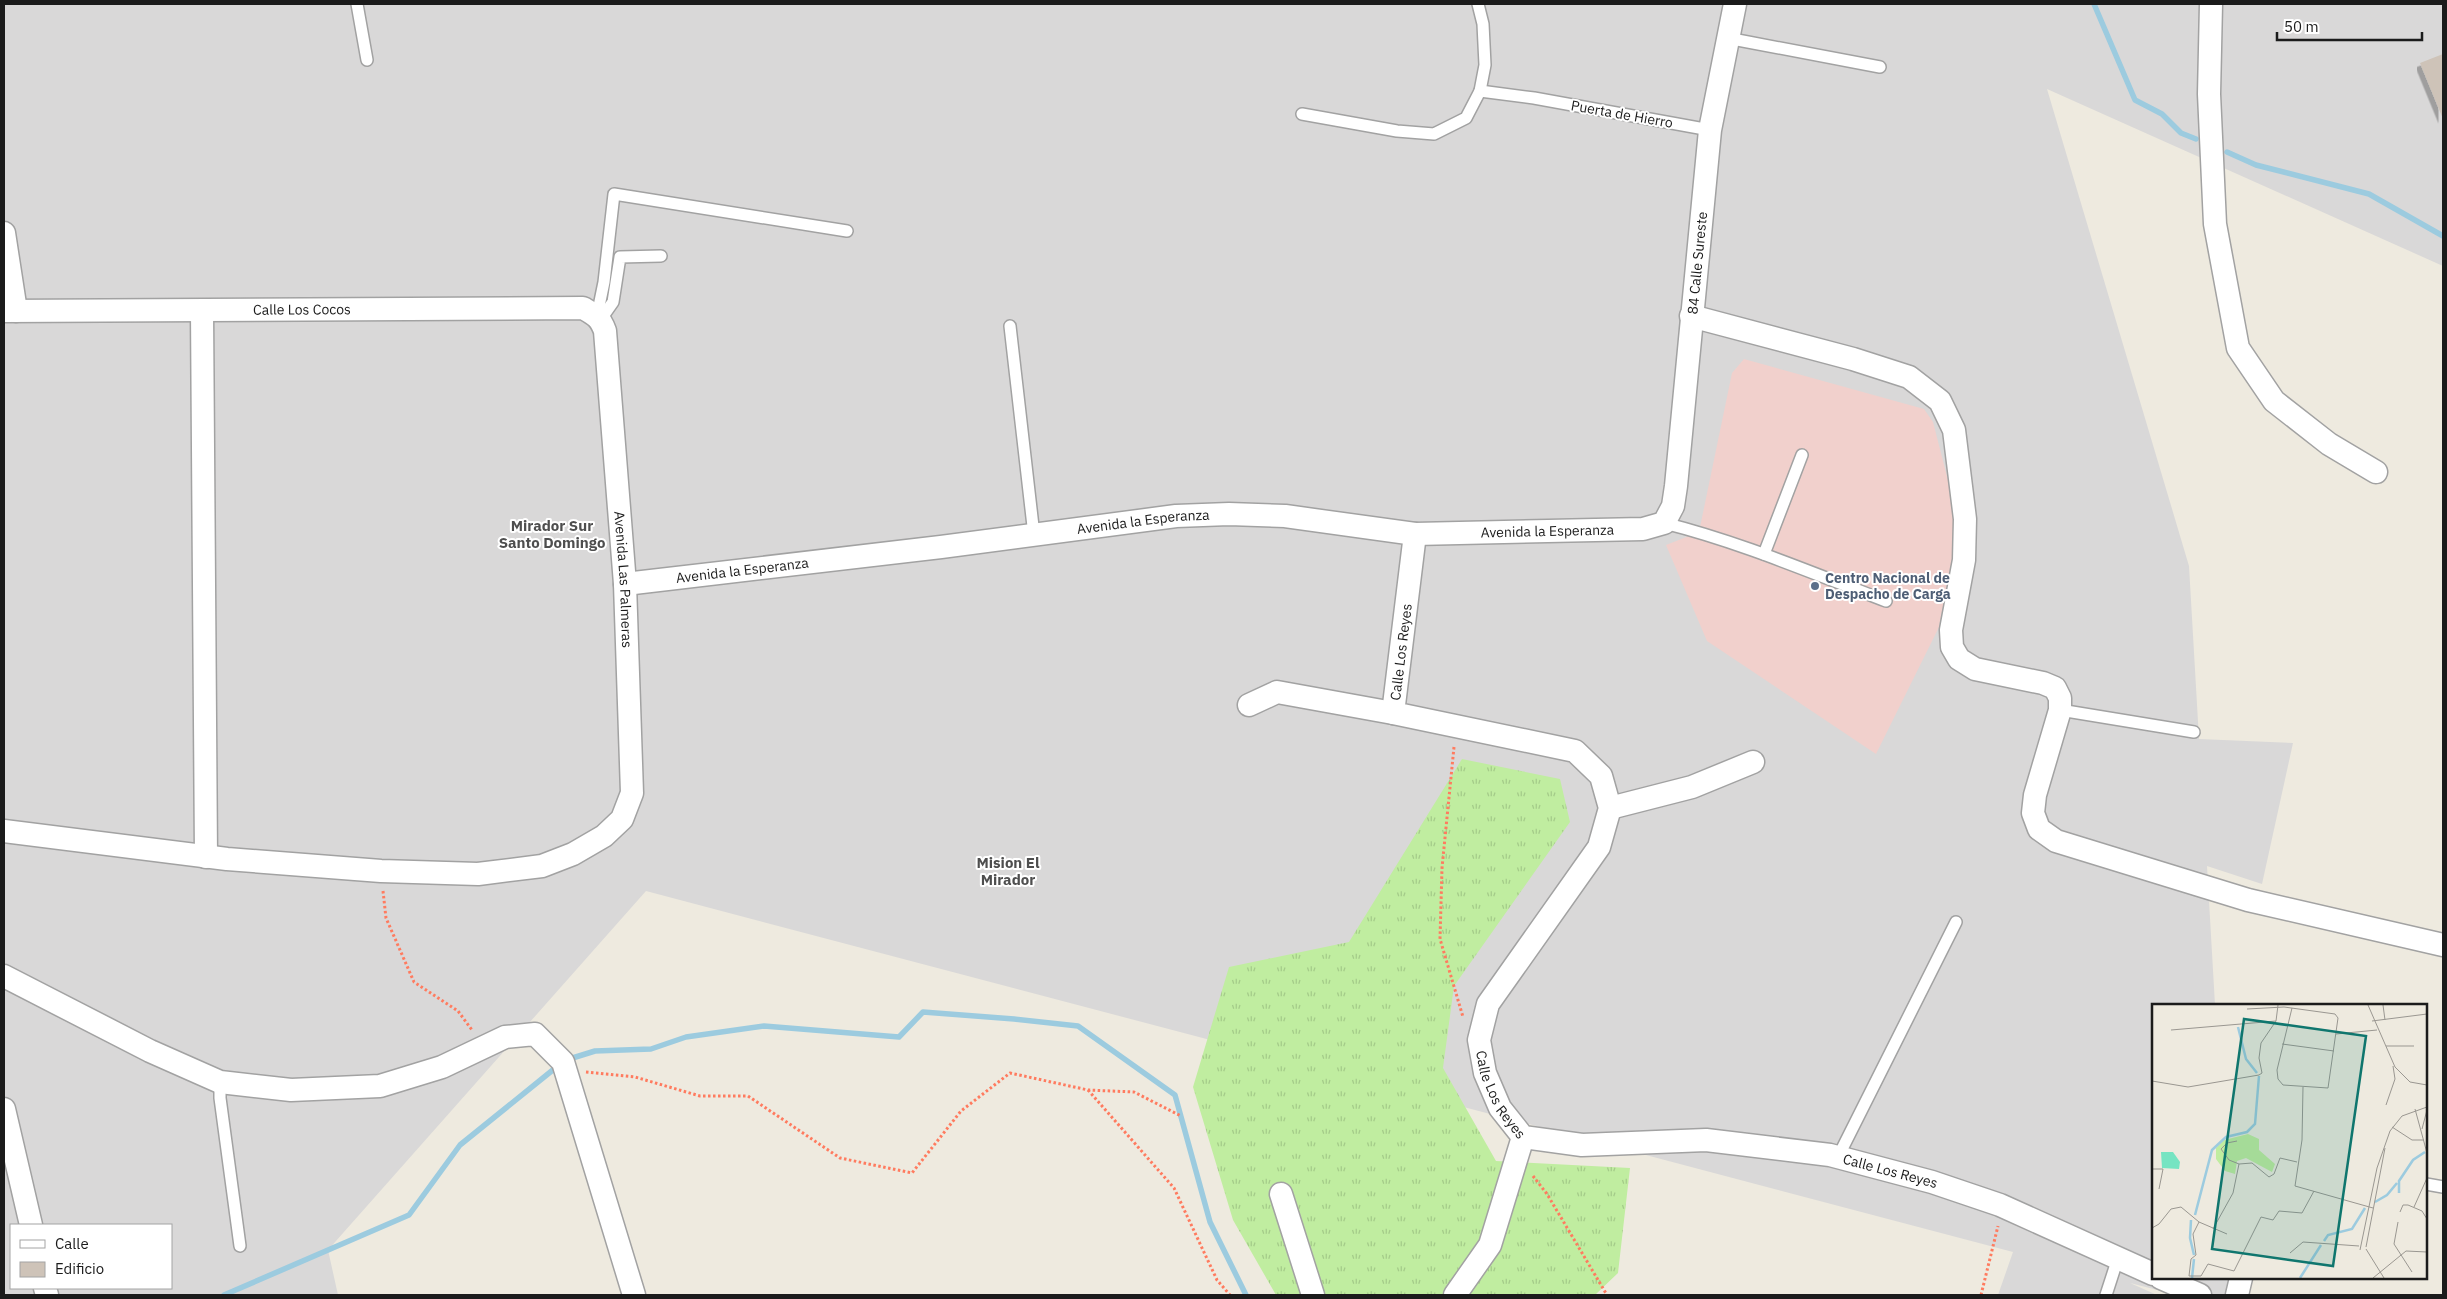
<svg xmlns="http://www.w3.org/2000/svg" width="2447" height="1299" font-family="'IBM Plex Sans',sans-serif">
<style>
.residential{fill:#d9d8d8;fill-rule:evenodd}
.commercial{fill:#f1d0cc}
.grass{fill:url(#grass-tufts)}
.lines{fill:none;stroke-linecap:round;stroke-linejoin:round}
.stream{stroke:#9ccbdf;stroke-width:5.5}
.building{fill:#cec3b8;filter:url(#shadow)}
.service-casing{stroke:#a2a2a2;stroke-width:14}
.minor-casing{stroke:#a2a2a2;stroke-width:25}
.path{stroke:#ff7b5f;stroke-width:3;stroke-dasharray:2.5 2.5;stroke-linecap:butt}
.service{stroke:#fff;stroke-width:11}
.minor{stroke:#fff;stroke-width:22}
.service-dot{fill:#5c6f8a;stroke:#fff;stroke-width:2}
.labels{text-anchor:middle;stroke-width:4;stroke-linejoin:round;paint-order:stroke}
.street-label{font-size:14px;fill:#1b1b1b;stroke:#fff}
.service-label{font-size:14px;font-weight:bold;fill:#4e5e75;stroke:#fff;text-anchor:start}
.neighbourhood-label{font-size:15px;font-weight:bold;fill:#4e4e4e;stroke:#fff}
.inset-river{fill:none;stroke:#9ccbdf;stroke-width:2.5}
.inset-road{fill:none;stroke:#9a9791;stroke-width:1}
.view{fill:#0f766e;fill-opacity:0.15;stroke:#0f766e;stroke-width:2.5}
.inset-edge{fill:none;stroke:#1b1b1b;stroke-width:2.5}
</style>
<defs>
<pattern id="grass-tufts" width="24" height="20" patternUnits="userSpaceOnUse" patternTransform="scale(1.25)"><rect width="24" height="20" fill="#c0eda0"/><path d="M3 7l-1-3M5 7V3M7 7l1-3M15 17l-1-3M17 17v-4M19 17l1-3" fill="none" stroke="#a4cb89"/></pattern>
<filter id="shadow"><feDropShadow dx="-4.5" dy="4.5" stdDeviation="0" flood-color="#0004"/></filter>
</defs>
<rect width="100%" height="100%" fill="#eeeadf"/>
<path class="residential" d="M 4,4 L 2443,4 L 2443,266 L 2047,89 L 2189,566 L 2199,739 L 2293,743 L 2262,884 L 2207,866 L 2215,1005 L 2153,1005 L 2153,1278 L 2231,1278 L 2233,1295 L 2177,1295 L 2130,1283 L 2157,1295 L 1998,1295 L 2013,1252 L 646,891 L 328,1250 L 338,1295 L 4,1295 ZM 11,1225 L 171,1225 L 171,1288 L 11,1288 Z"/>
<path class="commercial" d="M 1744,359 L 1924,409 L 1933,422 L 1959,523 L 1939,627 L 1876,754 L 1707,641 L 1666,545 L 1699,532 L 1732,373 Z"/>
<path class="grass" d="M 1462,759 L 1560,779 L 1570,822 L 1454,986 L 1443,1068 L 1496,1161 L 1630,1168 L 1618,1273 L 1595,1295 L 1276,1295 L 1233,1220 L 1193,1087 L 1229,967 L 1349,942 Z"/>
<g class="lines">
<g class="stream">
<path d="M 2094,4 L 2135,100 L 2162,114 L 2181,133 L 2196,139"/>
<path d="M 2227,152 L 2256,165 L 2369,194 L 2443,236"/>
<path d="M 566,1060 L 595,1051 L 651,1049 L 686,1037 L 764,1026 L 899,1037 L 923,1012 L 1014,1019 L 1078,1026 L 1175,1095 L 1210,1222 L 1246,1295"/>
<path d="M 224,1295 L 409,1215 L 460,1145 L 559,1065"/>
</g>
</g>
<path class="building" d="M 2443,54 L 2443,119 L 2420,63 Z"/>
<g class="lines">
<defs>
<g id="service">
<path d="M 357,4 L 367,60"/>
<path d="M 1727,38 L 1880,67"/>
<path d="M 1480,91 L 1534,98 L 1710,130"/>
<path d="M 1302,114 L 1397,131 L 1434,134 L 1466,118 L 1480,91 L 1485,65 L 1483,24 L 1478,4"/>
<path d="M 597,316 L 604,282 L 614,194 L 847,231"/>
<path d="M 601,319 L 613,302 L 620,257 L 661,256"/>
<path d="M 1010,326 L 1034,535"/>
<path d="M 1664,523 C 1740,542 1812,573 1886,601"/>
<path d="M 1764,554 L 1802,455"/>
<path d="M 2060,710 L 2194,732"/>
<path d="M 220,1082 L 220,1098 L 240,1246"/>
<path d="M 1838,1157 L 1956,922"/>
<path d="M 2426,1184 L 2443,1187"/>
<path d="M 2106,1295 L 2118,1258"/>
</g>
<g id="minor">
<path d="M 2211,4 L 2209,94 L 2215,224 L 2238,348 L 2274,401 L 2329,444 L 2376,472"/>
<path d="M 4,233 L 16,311"/>
<path id="s1" d="M 4,311 L 583,308 C 595,315 600,317 605,331 L 625,584 L 632,793 L 622,819 L 604,836 L 573,854 L 542,866 L 478,874 L 381,871 L 227,859 L 4,831"/>
<path d="M 202,311 L 206,857"/>
<path d="M 1691,316 L 1853,359 L 1909,377 L 1940,401 L 1954,430 L 1965,519 L 1964,560 L 1951,630 L 1952,647 L 1959,659 L 1975,669 L 2043,683 L 2055,688 L 2060,698 L 2060,710 L 2035,795 L 2033,813 L 2039,829 L 2056,841 L 2248,900 L 2443,945"/>
<path id="s2" d="M 1415,534 L 1393,713 L 1575,751 L 1601,776 L 1610,808 L 1599,847 L 1488,1004 L 1479,1040 L 1485,1073 L 1500,1108 L 1523,1137 L 1582,1145 L 1706,1140 L 1830,1155 L 1932,1182 L 2000,1205 L 2153,1274"/>
<path id="s3" d="M 625,584 L 941,547 L 1176,516 L 1229,514 L 1285,516 L 1415,534 L 1643,529 L 1664,523 L 1673,506 L 1676,486 L 1710,130 L 1735,4"/>
<path d="M 1249,705 L 1277,692 L 1393,713"/>
<path d="M 1610,808 L 1692,787 L 1753,762"/>
<path d="M 4,976 L 150,1051 L 220,1082 L 291,1090 L 380,1086 L 442,1067 L 505,1037 L 535,1034 L 563,1062 L 634,1295"/>
<path d="M 4,1109 L 31,1225"/>
<path d="M 1281,1194 L 1313,1295"/>
<path d="M 2161,1278 L 2200,1295"/>
<path d="M 45,1288 L 47,1295"/>
<path d="M 1455,1295 L 1490,1245 L 1523,1137"/>
<path d="M 2237,1295 L 2241,1278"/>
</g>
</defs>
<use href="#service" class="service-casing"/>
<use href="#minor" class="minor-casing"/>
<g class="path">
<path d="M 1454,747 L 1442,868 L 1440,939 L 1463,1017"/>
<path d="M 383,891 L 386,918 L 414,982 L 458,1011 L 472,1030"/>
<path d="M 586,1072 L 635,1077 L 700,1096 L 748,1096 L 840,1158 L 912,1173 L 961,1111 L 1010,1073 L 1088,1090 L 1134,1092 L 1181,1116"/>
<path d="M 1088,1090 L 1174,1188 L 1217,1280 L 1230,1295"/>
<path d="M 1533,1176 L 1547,1194 L 1607,1295"/>
<path d="M 1981,1295 L 1998,1226"/>
</g>
<use href="#service" class="service"/>
<use href="#minor" class="minor"/>
</g>
<circle class="service-dot" cx="1815" cy="586" r="5"/>
<g class="labels">
<g class="street-label">
<text transform="translate(1622 114) rotate(10)" y="5">Puerta de Hierro</text>
<text dy="5" stroke="none"><textPath href="#s3" startOffset="1309">84 Calle Sureste</textPath></text>
<text dy="5" stroke="none"><textPath href="#s1" startOffset="298">Calle Los Cocos</textPath></text>
<text dy="5" stroke="none"><textPath href="#s3" startOffset="522">Avenida la Esperanza</textPath></text>
<text dy="5" stroke="none"><textPath href="#s3" startOffset="928">Avenida la Esperanza</textPath></text>
<text dy="5" stroke="none"><textPath href="#s3" startOffset="118">Avenida la Esperanza</textPath></text>
<text dy="5" stroke="none"><textPath href="#s1" startOffset="861">Avenida Las Palmeras</textPath></text>
<text transform="translate(1401 652) rotate(-83)" y="5">Calle Los Reyes</text>
<text dy="5" stroke="none"><textPath href="#s2" startOffset="765">Calle Los Reyes</textPath></text>
<text dy="5" stroke="none"><textPath href="#s2" startOffset="1185">Calle Los Reyes</textPath></text>
</g>
<g class="service-label">
<text x="1825" y="583">Centro Nacional de<tspan x="1825" dy="16">Despacho de Carga</tspan></text>
</g>
<g class="neighbourhood-label">
<text x="552" y="531">Mirador Sur<tspan x="552" dy="17">Santo Domingo</tspan></text>
<text x="1008" y="868">Mision El<tspan x="1008" dy="17">Mirador</tspan></text>
</g>
</g>
<g transform="translate(2152 1004)">
<rect width="275" height="275" fill="#eeeadf"/>
<path d="M 96,130 L 107,135 L 107,146 L 123,160 L 120,168 L 94,154 L 85,157 L 83,170 L 73,167 L 64,155 L 64,144 L 72,136 Z" fill="#c0eda0"/>
<path d="M 9,148 L 21,148 L 28,158 L 27,165 L 10,164 Z" fill="#76e4c2"/>
<path class="inset-river" d="M 86,23 L 94,55 L 105,69M 247,189 L 247,177 L 261,156 L 273,148M 223,198 L 235,191 L 245,179M 43,211 L 60,146 L 74,133 L 95,128 L 103,120 L 107,72M 39,216 L 38,234 L 42,251M 172,237 L 176,231 L 200,225 L 213,204M 40,274 L 42,255M 148,274 L 169,241"/>
<path class="inset-road" d="M 216,1 L 243,63 L 258,78 L 275,81M 231,1 L 233,16M 140,4 L 125,66 L 126,75 L 131,81 L 176,84 L 186,14 L 183,10M 95,5 L 132,3 L 183,10M 220,17 L 275,10M 19,26 L 124,17M 184,30 L 225,26M 130,40 L 182,47M 234,42 L 262,42M 0,77 L 36,83 L 107,71 L 110,69 L 107,54 L 109,39 L 124,17 L 126,1M 151,83 L 150,136 L 143,182 L 221,204M 234,101 L 243,75 L 241,62M 263,105 L 275,149M 240,123 L 260,136 L 272,136M 270,125 L 275,106M 85,137 L 75,139 L 69,145 L 77,156 L 87,160M 0,165 L 11,165 L 7,185M 262,203 L 275,174M 248,208 L 251,201 L 256,201 L 270,207 L 275,215M 47,218 L 41,230 L 44,251 L 39,255 L 37,272 L 49,272 L 56,260 L 82,267 L 109,213 L 121,216 L 127,207 L 150,209 L 162,187M 246,218 L 242,240 L 260,268M 0,224 L 7,220 L 19,205 L 29,203 L 47,218 L 75,230M 61,225 L 81,189 L 87,160 L 100,159 L 117,173 L 122,170 L 128,154 L 145,158M 214,243 L 233,144M 214,245 L 232,274M 208,246 L 225,164 L 238,127 L 250,112 L 275,103M 138,249 L 151,238 L 207,242M 221,274 L 254,247 L 275,248"/>
<path class="view" d="M 92,15 L 214,32 L 181,262 L 60,245 Z"/>
<rect width="275" height="275" class="inset-edge"/>
</g>
<rect width="2447" height="1299" fill="none" stroke="#1b1b1b" stroke-width="10"/>
<rect x="10" y="1224" width="162" height="65" fill="#ffffff" stroke="#a4a4a4"/>
<rect x="20" y="1240" width="25" height="8" fill="#ffffff" stroke="#a4a4a4"/>
<text x="55" y="1249" font-size="15" fill="#1b1b1b">Calle</text>
<rect x="20" y="1262" width="25" height="15" fill="#cec3b8" stroke="#a4a4a4"/>
<text x="55" y="1274" font-size="15" fill="#1b1b1b">Edificio</text>
<path d="M2277 32v8h145v-8" fill="none" stroke="#1b1b1b" stroke-width="2.5"/>
<text x="2284" y="32" font-size="15" fill="#1b1b1b" stroke="#ffffff" stroke-width="4" paint-order="stroke">50 m</text>
</svg>
